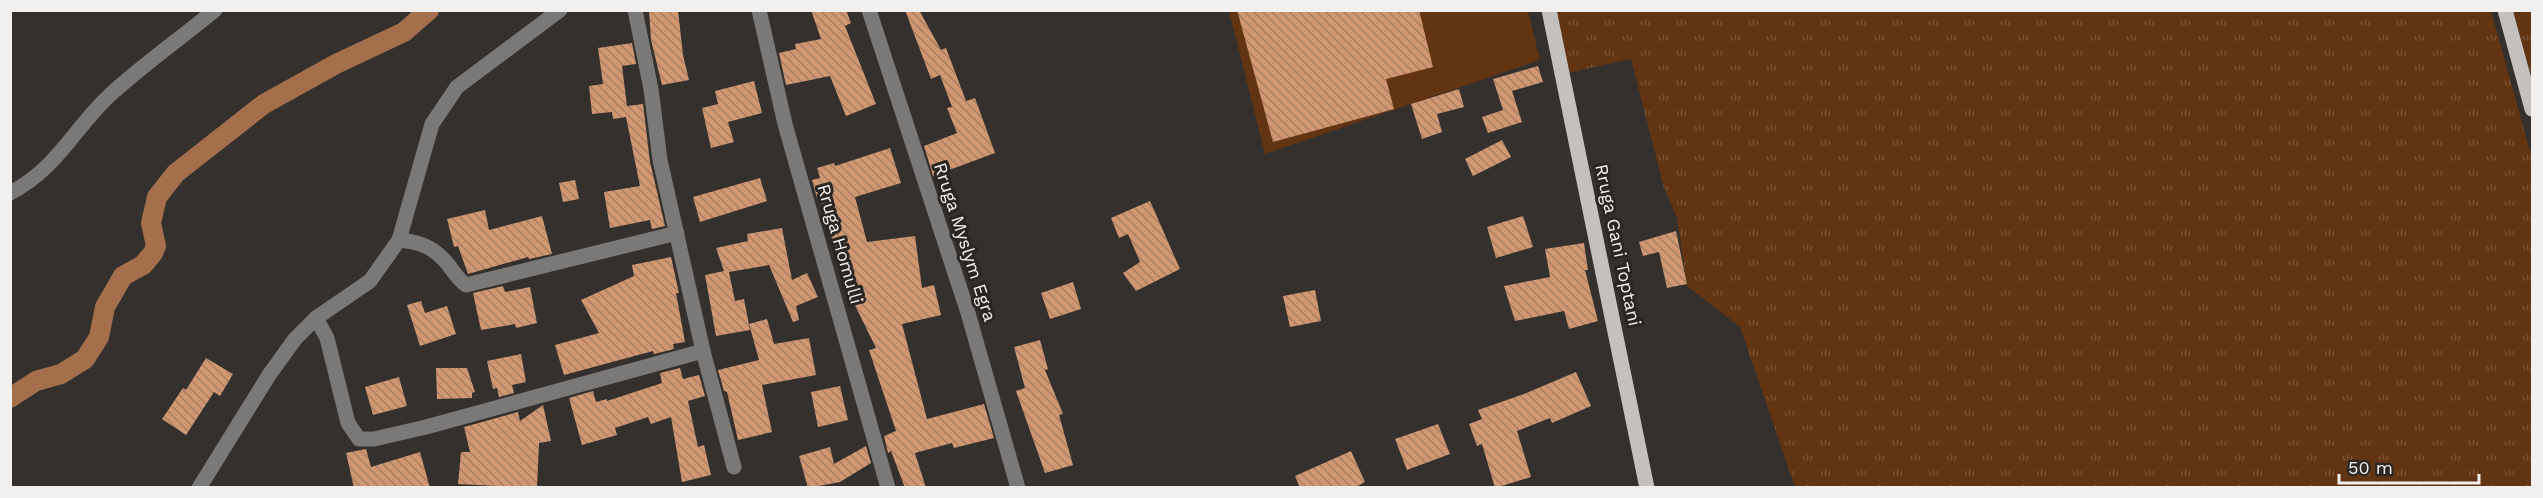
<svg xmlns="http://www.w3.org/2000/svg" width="2543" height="498" font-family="'Work Sans',sans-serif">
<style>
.grass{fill:url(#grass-tufts)}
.garden{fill:#623412}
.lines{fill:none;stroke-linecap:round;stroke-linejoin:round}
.canal{stroke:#a66f4b;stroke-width:20}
.building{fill:url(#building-back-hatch)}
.minor{stroke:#7a7978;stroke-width:15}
.major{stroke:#c4c0be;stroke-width:15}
.labels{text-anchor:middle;stroke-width:6;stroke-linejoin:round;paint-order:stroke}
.street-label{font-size:18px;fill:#f2f0ef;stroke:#292624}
</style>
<defs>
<pattern id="grass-tufts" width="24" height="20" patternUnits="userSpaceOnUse" patternTransform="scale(1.5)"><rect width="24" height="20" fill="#623412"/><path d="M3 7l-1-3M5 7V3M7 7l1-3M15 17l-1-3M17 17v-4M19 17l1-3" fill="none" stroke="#795235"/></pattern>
<pattern id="building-back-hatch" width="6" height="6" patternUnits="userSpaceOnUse" patternTransform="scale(1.5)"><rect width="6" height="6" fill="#d19771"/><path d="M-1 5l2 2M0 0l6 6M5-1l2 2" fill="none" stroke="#a87f65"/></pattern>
</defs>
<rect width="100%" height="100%" fill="#33302e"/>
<g class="grass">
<path d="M 1555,11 L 2491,11 L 2532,158 L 2532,487 L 1795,487 L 1740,327 L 1687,286 L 1677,218 L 1664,188 L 1631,59 L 1568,73 Z"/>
<path d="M 2513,11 L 2532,11 L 2532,79 L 2514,16 Z"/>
</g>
<path class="garden" d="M 1229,11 L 1528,11 L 1540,60 L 1265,154 Z"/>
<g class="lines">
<path class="canal" d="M 10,398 L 36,381 L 61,374 L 85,359 L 99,337 L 105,307 L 123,276 L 143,265 L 153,253 L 156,246 L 151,223 L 157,197 L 176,173 L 264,104 L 336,64 L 404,32 L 429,10"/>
</g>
<g class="building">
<path d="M 649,10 L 678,10 L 683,55 L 689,80 L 662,85 L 651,40 Z"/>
<path d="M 811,10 L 846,10 L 851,23 L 845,26 L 876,104 L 846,116 L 830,76 L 786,85 L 779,53 L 796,49 L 795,44 L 821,39 Z"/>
<path d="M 905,10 L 919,10 L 941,50 L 946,48 L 966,101 L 975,98 L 995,153 L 933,176 L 924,146 L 957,133 L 947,108 L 952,107 L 940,75 L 931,79 Z"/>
<path d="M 1237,10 L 1419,10 L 1433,67 L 1386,79 L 1394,109 L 1273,142 Z"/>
<path d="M 632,43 L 636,64 L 622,66 L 627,106 L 643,104 L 650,162 L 665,226 L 652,229 L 650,220 L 610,228 L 604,192 L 640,186 L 626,117 L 613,119 L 612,112 L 592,114 L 589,86 L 603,84 L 598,48 Z"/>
<path d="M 1538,66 L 1543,82 L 1512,91 L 1522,122 L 1488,133 L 1482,117 L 1503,110 L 1493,79 Z"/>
<path d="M 754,81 L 762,113 L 728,122 L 734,142 L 711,148 L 702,108 L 718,104 L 715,91 Z"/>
<path d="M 1459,89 L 1464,107 L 1437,114 L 1442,132 L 1422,139 L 1411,104 Z"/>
<path d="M 1502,140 L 1511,157 L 1473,176 L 1465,159 Z"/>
<path d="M 890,148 L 901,183 L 855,197 L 867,242 L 915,236 L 922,288 L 934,285 L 941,315 L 902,324 L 927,419 L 984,404 L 994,438 L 954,448 L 952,443 L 915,453 L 926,488 L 905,488 L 891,451 L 888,453 L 884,436 L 896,431 L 869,350 L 876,348 L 846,287 L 820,197 L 817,198 L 812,180 L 820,178 L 817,168 L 834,163 L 835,166 Z"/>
<path d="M 760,178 L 767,201 L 700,222 L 693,197 Z"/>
<path d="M 575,180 L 579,199 L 563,202 L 559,183 Z"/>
<path d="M 1150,201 L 1180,269 L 1136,291 L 1123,273 L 1140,262 L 1128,234 L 1119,238 L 1111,218 Z"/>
<path d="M 485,210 L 489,230 L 542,216 L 552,254 L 529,259 L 528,257 L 468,274 L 458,246 L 454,247 L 447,219 Z"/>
<path d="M 1523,216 L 1533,247 L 1496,258 L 1487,227 Z"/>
<path d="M 782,228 L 792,280 L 807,273 L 818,297 L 796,306 L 799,320 L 793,322 L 769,265 L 729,272 L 735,301 L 744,299 L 750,330 L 716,336 L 705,275 L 724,271 L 716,248 L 748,241 L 747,234 Z"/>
<path d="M 1676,231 L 1687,284 L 1667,288 L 1659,252 L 1643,256 L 1639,242 Z"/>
<path d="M 1584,243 L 1588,270 L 1585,270 L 1598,321 L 1569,329 L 1564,311 L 1515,321 L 1504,286 L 1550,277 L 1545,249 Z"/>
<path d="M 671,257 L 679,293 L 676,293 L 685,342 L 673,344 L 674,349 L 654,354 L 653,351 L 564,375 L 555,345 L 599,333 L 581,300 L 634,276 L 632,265 Z"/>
<path d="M 1073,282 L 1081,309 L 1050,319 L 1041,293 Z"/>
<path d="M 503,286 L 505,292 L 530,287 L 537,323 L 516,328 L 515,324 L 481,330 L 473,293 Z"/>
<path d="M 1315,290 L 1321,321 L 1290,327 L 1283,296 Z"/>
<path d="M 421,301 L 425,313 L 447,306 L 456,334 L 420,346 L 407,305 Z"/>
<path d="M 767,319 L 774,344 L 809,338 L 816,375 L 762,385 L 772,432 L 738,440 L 727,392 L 724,391 L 718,370 L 759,360 L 749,324 Z"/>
<path d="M 1040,340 L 1048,369 L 1045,370 L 1063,414 L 1059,415 L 1073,465 L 1045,473 L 1016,391 L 1025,388 L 1014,347 Z"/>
<path d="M 521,354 L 526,382 L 512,385 L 514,393 L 499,397 L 497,388 L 493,389 L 487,361 Z"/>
<path d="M 206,358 L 233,374 L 220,396 L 214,392 L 186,435 L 162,419 L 183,388 L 186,390 Z"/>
<path d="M 436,368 L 467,368 L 475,392 L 472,393 L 472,398 L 437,399 Z"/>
<path d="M 680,368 L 683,379 L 699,375 L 705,396 L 688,401 L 698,447 L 704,445 L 711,475 L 682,482 L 671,417 L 651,424 L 648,417 L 615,428 L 617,435 L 582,445 L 569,398 L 593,391 L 596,402 L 607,399 L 607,401 L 662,383 L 660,373 Z"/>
<path d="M 1576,372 L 1591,406 L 1552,423 L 1550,418 L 1517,431 L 1531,477 L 1495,488 L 1482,444 L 1477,446 L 1469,424 L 1482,419 L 1478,410 L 1524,394 Z"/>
<path d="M 399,377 L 407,406 L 373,415 L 365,387 Z"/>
<path d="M 840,386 L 848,420 L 818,427 L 811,392 Z"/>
<path d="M 543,405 L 551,441 L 539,443 L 537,488 L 458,484 L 461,452 L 470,452 L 464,427 L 518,412 L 520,421 Z"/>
<path d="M 1438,424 L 1450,454 L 1407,470 L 1395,439 Z"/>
<path d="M 866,446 L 871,463 L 840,482 L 808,488 L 799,456 L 830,447 L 834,464 Z"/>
<path d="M 366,449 L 371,467 L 420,452 L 430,488 L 354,488 L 346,453 Z"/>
<path d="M 1351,451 L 1365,482 L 1354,488 L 1300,488 L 1295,476 Z"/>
</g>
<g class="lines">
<g class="minor">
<path d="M 635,10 L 651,89 L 660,160 L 703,351 L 734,467"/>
<path d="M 759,10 L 785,124 L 888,488"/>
<path d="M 869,10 L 968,313 L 1018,488"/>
<path d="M 10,193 C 57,169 74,128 111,94 C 144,64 181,38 215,10"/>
<path d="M 399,240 C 421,242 436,248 450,267 C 455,274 458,279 466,285 L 677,233"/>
<path d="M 316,318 L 327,338 L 348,423 L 359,439 L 374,439 L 426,427 L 703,351"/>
<path d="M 199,488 L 269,375 L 295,339 L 316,318 L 370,281 L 399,240 L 432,124 L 457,87 L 560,10"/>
</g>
<g class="major">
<path d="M 1549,10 L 1647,488"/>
<path d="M 2505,10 L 2532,109"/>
</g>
</g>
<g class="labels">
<g class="street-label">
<text transform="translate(965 242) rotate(72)" y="6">Rruga Myslym Egra</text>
<text transform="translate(840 244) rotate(74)" y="6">Rruga Homulli</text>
<text transform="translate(1618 245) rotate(78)" y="6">Rruga Gani Toptani</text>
</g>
</g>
<rect width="2543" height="498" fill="none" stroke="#f2f0ef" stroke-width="24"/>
<path d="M2339 474v9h140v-9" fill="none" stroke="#f2f0ef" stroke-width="3"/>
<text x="2348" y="474" font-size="18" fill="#f2f0ef" stroke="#292624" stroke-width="4.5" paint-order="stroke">50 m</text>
</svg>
